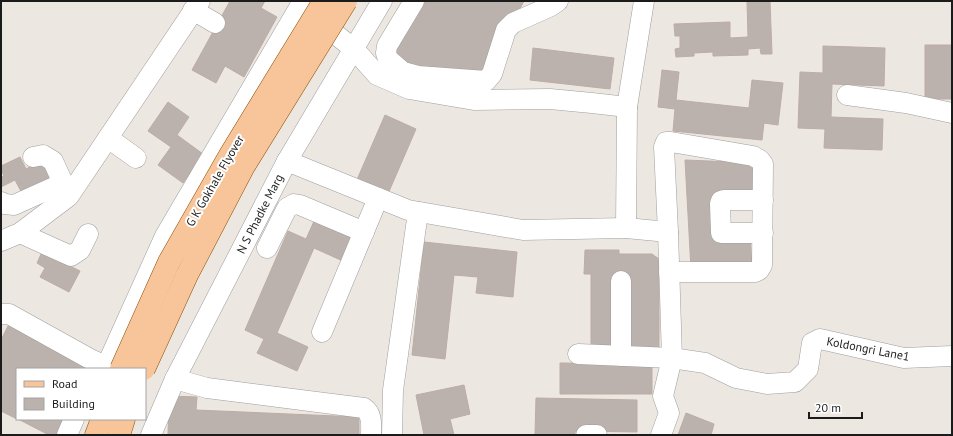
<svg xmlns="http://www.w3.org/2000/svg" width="953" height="436" font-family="'PT Sans',sans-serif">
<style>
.building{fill:#bcb2ad;stroke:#bdaca4}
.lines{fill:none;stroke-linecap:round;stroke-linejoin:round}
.minor-casing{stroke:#9f9f9f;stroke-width:21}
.major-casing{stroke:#8d5005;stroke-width:23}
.minor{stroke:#fff;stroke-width:20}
.major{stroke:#f8c59a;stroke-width:22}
.major-bridge-casing{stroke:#8d5005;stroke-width:23;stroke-linecap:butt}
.major-bridge{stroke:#f8c59a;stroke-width:22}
.labels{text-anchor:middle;stroke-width:4;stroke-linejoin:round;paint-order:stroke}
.street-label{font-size:12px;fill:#1b1b1b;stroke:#fff}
</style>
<rect width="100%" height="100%" fill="#ece7e1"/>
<g class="building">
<path d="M 230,1 L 265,1 L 261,8 L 277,17 L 244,77 L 225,66 L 216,83 L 192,70 Z"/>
<path d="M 418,1 L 524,1 L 486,73 L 413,67 L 389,51 Z"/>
<path d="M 747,1 L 770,1 L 772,54 L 761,54 L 760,48 L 748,49 L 748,55 L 713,56 L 713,52 L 694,53 L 694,56 L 676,57 L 675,49 L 680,48 L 680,36 L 675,36 L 674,24 L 730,22 L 730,38 L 748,37 Z"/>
<rect x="925" y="45" width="27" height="54"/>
<path d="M 823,46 L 885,48 L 884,86 L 832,84 L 831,117 L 883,119 L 882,150 L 824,148 L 825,129 L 798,128 L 800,72 L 823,73 Z"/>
<path d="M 533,48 L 614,58 L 610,89 L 530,80 Z"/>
<path d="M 662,70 L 679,72 L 676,100 L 749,108 L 752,80 L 783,83 L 778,125 L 764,123 L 762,140 L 673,131 L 675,109 L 658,107 Z"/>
<path d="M 168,102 L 189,117 L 177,135 L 203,154 L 183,183 L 158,165 L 171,147 L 148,131 Z"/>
<path d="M 385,115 L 416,129 L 387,196 L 356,182 Z"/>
<path d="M 20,157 L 26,169 L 45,159 L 56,181 L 24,197 L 15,180 L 1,187 L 1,177 L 4,176 L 1,170 L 1,166 Z"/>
<path d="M 685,160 L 757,163 L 754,197 L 714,195 L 718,236 L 750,235 L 752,268 L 691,269 Z"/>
<path d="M 315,219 L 356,237 L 345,262 L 314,248 L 277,333 L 308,347 L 297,371 L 257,353 L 264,339 L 245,330 L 288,231 L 306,239 Z"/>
<path d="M 424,242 L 517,252 L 513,297 L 476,293 L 478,277 L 454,275 L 445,359 L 412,355 Z"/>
<path d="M 585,250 L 619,250 L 619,254 L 652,254 L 659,259 L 659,348 L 630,348 L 630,276 L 611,276 L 611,349 L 591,349 L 591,274 L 584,274 Z"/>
<path d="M 42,252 L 80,271 L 69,292 L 40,277 L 45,268 L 37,263 Z"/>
<path d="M 9,324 L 88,367 L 86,369 L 17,369 L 17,419 L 1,411 L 1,340 Z"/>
<path d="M 560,363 L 652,364 L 652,394 L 560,394 Z"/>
<path d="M 464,385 L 470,414 L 450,419 L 454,435 L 424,435 L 416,395 Z"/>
<path d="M 169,396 L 197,397 L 196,410 L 359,417 L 359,435 L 168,435 Z"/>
<path d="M 536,398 L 637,400 L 637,432 L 575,431 L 575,435 L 535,435 Z"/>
<path d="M 686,413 L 714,424 L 711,435 L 678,435 Z"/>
<path d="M 18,419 L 63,419 L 56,435 L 49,435 Z"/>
</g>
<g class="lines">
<defs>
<g id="minor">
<path d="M 414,1 L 387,46 L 386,53 L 388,59 L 403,72 L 418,76 L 486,81 L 492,74 L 506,30 L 513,23 L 551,6 L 558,1"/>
<path d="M 300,6 L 354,49 L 377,75 L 409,89 L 474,100 L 550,99 L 592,103 L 627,107 L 644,1"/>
<path d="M 193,10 L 215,23"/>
<path d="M 847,95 L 906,103 L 952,113"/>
<path d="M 108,138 L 136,158"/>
<path d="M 33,157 L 43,155 L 53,161 L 68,194"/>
<path d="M 287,161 L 408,210 L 523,230 L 626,228 L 668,232 L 672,358 L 663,396 L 669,413 L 661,435"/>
<path d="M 1,202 L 5,204 L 14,205 L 63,183"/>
<path d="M 626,228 L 627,107"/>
<path d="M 668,232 L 664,147 L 666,142 L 671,142 L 753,156 L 760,160 L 763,164 L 762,265 L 759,270 L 755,272 L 669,272"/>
<path d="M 20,233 L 71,256 L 80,250 L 88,234"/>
<path d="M 763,233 L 721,233 L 720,204 L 721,201 L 724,200 L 763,200"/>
<path d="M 1,241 L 20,233 L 69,196 L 200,1"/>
<path d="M 267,248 L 287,208 L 294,204 L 300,205 L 364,232"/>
<path d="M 1,314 L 9,314 L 92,360 L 106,366"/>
<path d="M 322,332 L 378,198"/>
<path d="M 578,354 L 672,358 L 705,363 L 736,378 L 767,384 L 795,382 L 808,369 L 812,343 L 820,339 L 904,358 L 952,356"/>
<path d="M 621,356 L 621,281"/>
<path d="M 105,369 L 165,236 L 303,1"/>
<path d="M 175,379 L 207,388 L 364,408 C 373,414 371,426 371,435"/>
<path d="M 67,435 L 74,419"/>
<path d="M 151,435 L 175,379 L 287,161 L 382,1"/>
<path d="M 392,435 L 393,390 L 418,212"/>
<path d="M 586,435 L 597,435"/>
</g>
<g id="major">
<path d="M 96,435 L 102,419"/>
<path d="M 119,435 L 124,419"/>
</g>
</defs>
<use href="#minor" class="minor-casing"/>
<use href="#major" class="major-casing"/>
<use href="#minor" class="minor"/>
<use href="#major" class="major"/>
<defs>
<g id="major-bridge">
<path d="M 121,369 L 169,262 L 230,155 L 324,1"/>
<path d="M 144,369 L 187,275 L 244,166 L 346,1"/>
</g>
</defs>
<use href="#major-bridge" class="major-bridge-casing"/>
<use href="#major-bridge" class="major-bridge"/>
</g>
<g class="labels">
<g class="street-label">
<text transform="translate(215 181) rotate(-60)" y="4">G K Gokhale Flyover</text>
<text transform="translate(260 214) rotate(-63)" y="4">N S Phadke Marg</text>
<text transform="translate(868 349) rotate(11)" y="4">Koldongri Lane1</text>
</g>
</g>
<rect width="953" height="436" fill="none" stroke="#1b1b1b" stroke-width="4"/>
<rect x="16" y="368" width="130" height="52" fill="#ffffff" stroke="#a4a4a4"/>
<rect x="24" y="381" width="20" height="6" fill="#f8c59a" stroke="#a4a4a4"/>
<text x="52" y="388" font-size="12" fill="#1b1b1b">Road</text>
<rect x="24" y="398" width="20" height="12" fill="#bcb2ad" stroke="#a4a4a4"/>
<text x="52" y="408" font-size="12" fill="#1b1b1b">Building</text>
<path d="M809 412v6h53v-6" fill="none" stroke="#1b1b1b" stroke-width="2"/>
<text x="815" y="412" font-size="12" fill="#1b1b1b" stroke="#ffffff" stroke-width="3" paint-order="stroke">20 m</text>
</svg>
